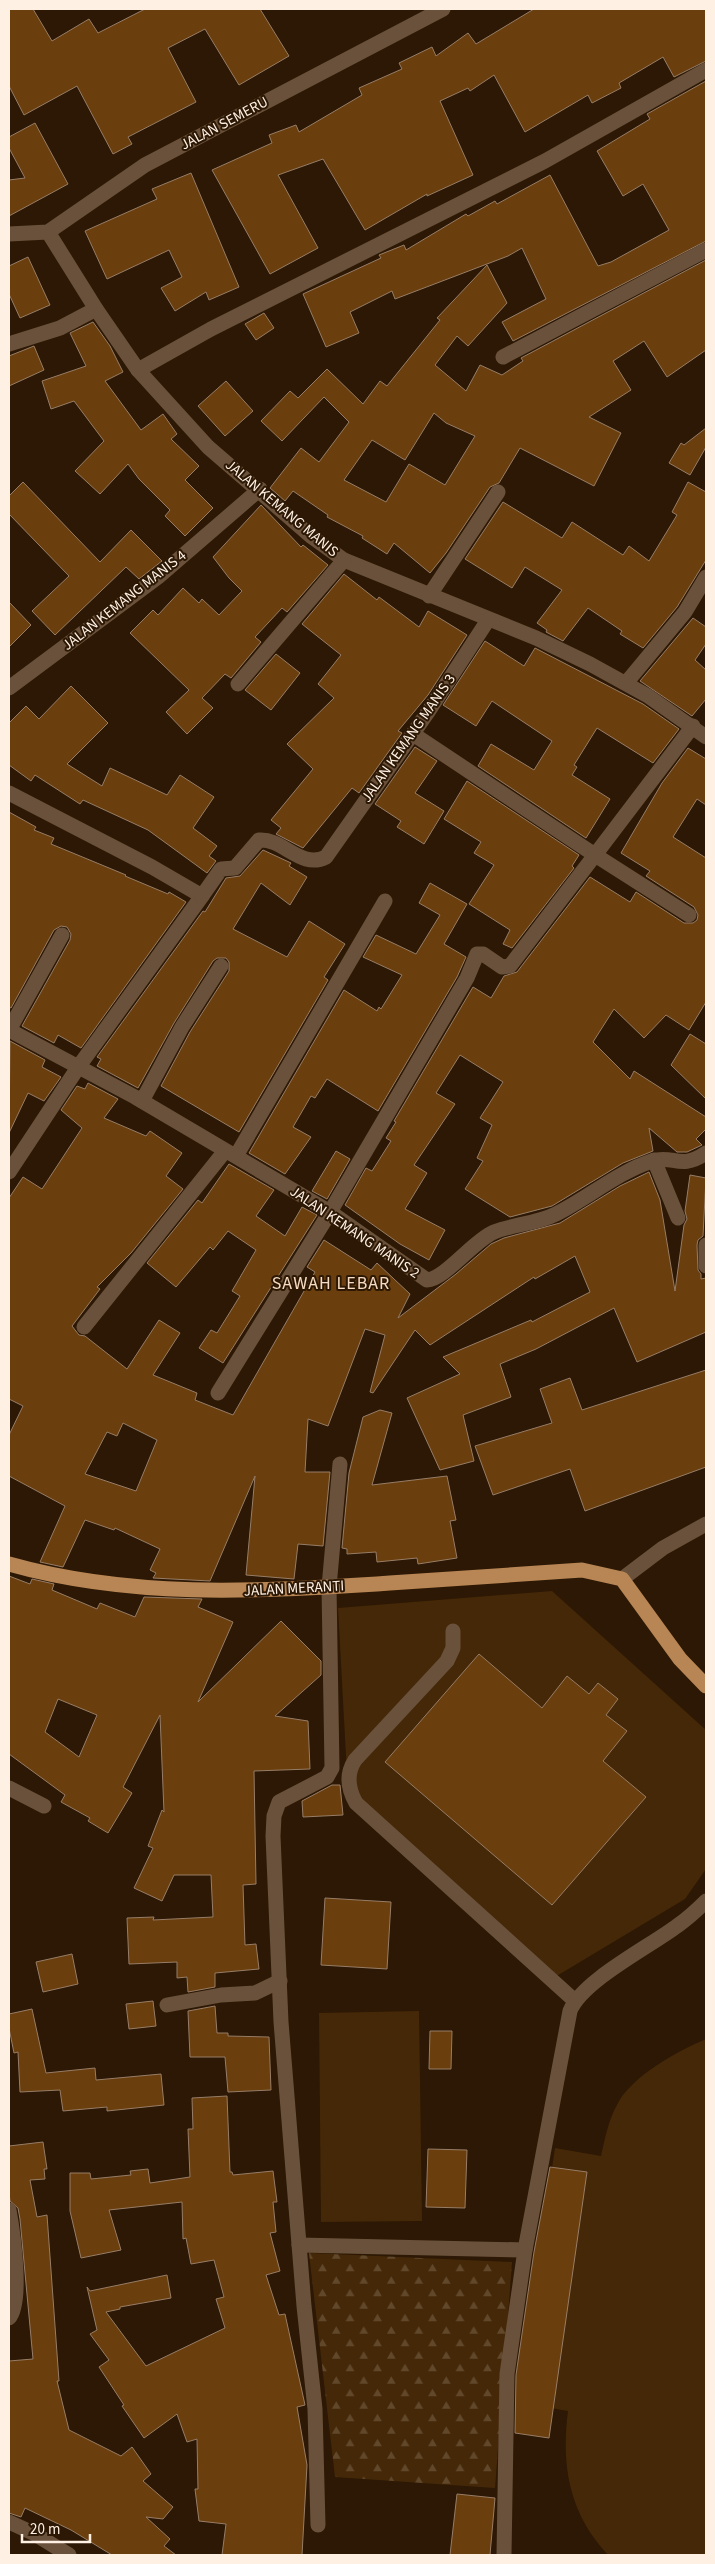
<svg xmlns="http://www.w3.org/2000/svg" width="715" height="2564" font-family="'Source Sans 3',sans-serif">
<style>
.green{fill:#452807}
.forest{fill:url(#forest-firs)}
.building{fill:#6a3e0d;stroke:#977d67;fill-rule:evenodd}
.lines{fill:none;stroke-linecap:round;stroke-linejoin:round}
.minor{stroke:#6a513b;stroke-width:15}
.major{stroke:#b88554;stroke-width:15}
.labels{text-anchor:middle;stroke-width:4;stroke-linejoin:round;paint-order:stroke}
.street-label{font-size:15px;fill:#fef0e3;stroke:#2c1804}
.quarter-label{font-size:18px;letter-spacing:1px;fill:#f7dbc2;stroke:#2c1804}
</style>
<defs>
<pattern id="forest-firs" width="22" height="20" patternUnits="userSpaceOnUse" patternTransform="scale(1.25)"><rect width="22" height="20" fill="#452807"/><path d="M5 1l3.5 6h-7zM16 11l3.5 6h-7z" fill="#61482b"/></pattern>
</defs>
<rect width="100%" height="100%" fill="#2c1804"/>
<g class="green">
<path d="M 552,1591 L 706,1730 L 706,1869 L 685,1899 L 555,1977 L 348,1793 L 338,1608 Z"/>
<path d="M 419,2011 L 422,2221 L 321,2222 L 319,2013 Z"/>
<path d="M 706,2039 L 706,2555 L 608,2555 C 569,2513 561,2466 568,2411 L 517,2402 L 555,2148 L 601,2156 C 605,2139 608,2121 617,2105 C 631,2076 678,2051 706,2039 Z"/>
</g>
<path class="forest" d="M 309,2253 L 512,2262 L 495,2488 L 335,2477 Z"/>
<g class="building">
<path d="M 9,9 L 33,9 L 52,41 L 89,19 L 98,33 L 145,9 L 260,9 L 289,56 L 239,85 L 205,29 L 168,48 L 196,102 L 128,137 L 132,144 L 113,154 L 77,86 L 24,115 L 9,86 Z"/>
<path d="M 534,9 L 706,9 L 706,61 L 674,77 L 663,57 L 619,83 L 621,88 L 592,103 L 588,95 L 525,132 L 494,75 L 470,91 L 468,88 L 440,101 L 473,175 L 427,196 L 427,194 L 365,230 L 323,159 L 278,175 L 318,248 L 270,274 L 212,170 L 272,143 L 269,135 L 296,125 L 299,132 L 362,95 L 359,88 L 402,69 L 399,63 L 432,47 L 436,56 L 468,33 L 476,44 Z"/>
<path d="M 706,81 L 706,241 L 513,341 L 502,322 L 546,299 L 522,248 L 508,256 L 395,299 L 392,291 L 350,312 L 359,333 L 326,347 L 303,294 L 381,258 L 379,255 L 404,245 L 406,250 L 466,214 L 468,216 L 495,201 L 497,204 L 550,175 L 598,266 L 611,262 L 669,230 L 643,184 L 623,196 L 597,151 L 650,119 L 647,114 Z"/>
<path d="M 35,123 L 68,184 L 9,216 L 9,180 L 25,178 L 9,148 L 9,137 Z"/>
<path d="M 191,173 L 239,287 L 209,300 L 206,292 L 175,311 L 161,288 L 182,277 L 169,250 L 107,279 L 85,231 L 157,199 L 152,189 Z"/>
<path d="M 28,257 L 50,305 L 20,318 L 9,294 L 9,266 Z"/>
<path d="M 706,260 L 706,350 L 667,377 L 644,341 L 613,361 L 631,390 L 589,417 L 621,433 L 594,486 L 520,448 L 499,483 L 490,487 L 446,553 L 430,573 L 394,543 L 387,554 L 362,538 L 363,536 L 327,517 L 328,515 L 293,491 L 285,501 L 270,488 L 301,448 L 319,462 L 349,422 L 324,397 L 282,441 L 261,421 L 290,391 L 298,398 L 327,369 L 363,404 L 380,381 L 387,386 L 440,320 L 437,318 L 487,265 L 507,303 L 468,346 L 457,336 L 435,365 L 466,391 L 480,365 L 502,375 L 523,361 L 521,358 ZM 434,413 L 446,423 L 475,436 L 445,485 L 409,464 L 386,502 L 344,480 L 372,440 L 405,460 Z"/>
<path d="M 264,313 L 274,328 L 256,340 L 245,324 Z"/>
<path d="M 93,322 L 110,346 L 123,372 L 105,381 L 141,430 L 163,414 L 177,434 L 171,439 L 199,466 L 185,480 L 213,508 L 185,536 L 165,516 L 170,510 L 139,479 L 128,464 L 100,494 L 75,471 L 104,441 L 74,401 L 51,409 L 42,381 L 86,366 L 70,333 Z"/>
<path d="M 34,346 L 44,370 L 9,386 L 9,356 Z"/>
<path d="M 226,381 L 253,411 L 225,436 L 198,406 Z"/>
<path d="M 706,428 L 706,447 L 690,475 L 669,463 L 681,443 L 684,445 Z"/>
<path d="M 23,482 L 100,562 L 131,530 L 162,561 L 139,579 L 126,567 L 55,635 L 32,611 L 69,576 L 9,514 L 9,496 Z"/>
<path d="M 688,482 L 706,492 L 706,560 L 677,607 L 643,648 L 620,634 L 622,631 L 588,608 L 563,641 L 546,632 L 547,630 L 537,623 L 562,590 L 525,567 L 512,588 L 465,559 L 503,502 L 562,538 L 572,522 L 623,555 L 629,546 L 649,561 L 677,515 L 672,512 Z"/>
<path d="M 261,505 L 301,547 L 303,545 L 328,565 L 287,612 L 282,608 L 255,637 L 261,642 L 231,678 L 225,674 L 202,698 L 213,708 L 187,734 L 166,712 L 189,690 L 130,633 L 153,610 L 158,615 L 183,588 L 199,603 L 202,599 L 219,615 L 242,591 L 229,578 L 213,557 Z"/>
<path d="M 344,574 L 377,600 L 379,597 L 419,627 L 428,611 L 467,635 L 428,695 L 398,731 L 402,733 L 359,793 L 352,788 L 303,848 L 276,834 L 281,828 L 271,820 L 313,769 L 287,744 L 334,698 L 318,684 L 341,655 L 302,624 Z"/>
<path d="M 9,602 L 31,625 L 9,647 Z"/>
<path d="M 693,618 L 706,627 L 706,644 L 695,660 L 706,670 L 706,699 L 692,716 L 640,681 Z"/>
<path d="M 485,641 L 524,666 L 535,648 L 643,704 L 679,729 L 653,763 L 597,728 L 574,765 L 577,767 L 572,775 L 610,799 L 586,838 L 478,766 L 491,744 L 534,770 L 552,741 L 492,701 L 476,726 L 443,705 Z"/>
<path d="M 276,654 L 300,673 L 271,710 L 245,690 Z"/>
<path d="M 71,686 L 108,723 L 67,764 L 102,786 L 110,768 L 167,795 L 180,775 L 214,797 L 193,828 L 217,846 L 209,856 L 216,861 L 207,873 L 148,830 L 83,800 L 80,804 L 35,775 L 31,781 L 9,765 L 9,723 L 26,706 L 39,719 Z"/>
<path d="M 415,747 L 437,761 L 415,793 L 444,811 L 424,844 L 397,827 L 401,821 L 375,804 Z"/>
<path d="M 688,748 L 706,759 L 706,805 L 697,799 L 673,837 L 706,858 L 706,1002 L 689,1030 L 666,1015 L 644,1038 L 614,1009 L 593,1042 L 630,1079 L 634,1071 L 706,1117 L 706,1129 L 696,1139 L 702,1145 L 687,1152 L 677,1152 L 649,1128 L 653,1151 L 623,1163 L 552,1206 L 510,1217 L 465,1189 L 483,1161 L 477,1158 L 492,1125 L 480,1118 L 503,1082 L 460,1055 L 436,1093 L 455,1104 L 414,1165 L 427,1173 L 405,1209 L 445,1230 L 429,1260 L 400,1244 L 345,1205 L 366,1168 L 372,1171 L 391,1141 L 386,1138 L 396,1122 L 394,1121 L 473,987 L 491,998 L 504,976 L 517,972 L 590,877 L 630,902 L 636,892 L 684,923 L 693,923 L 697,920 L 698,915 L 694,907 L 646,876 L 650,871 L 621,853 L 662,783 Z"/>
<path d="M 467,781 L 579,855 L 572,866 L 574,868 L 512,948 L 503,944 L 510,930 L 469,904 L 494,865 L 474,853 L 481,842 L 444,819 Z"/>
<path d="M 9,812 L 36,827 L 34,830 L 54,838 L 51,844 L 126,875 L 125,876 L 168,894 L 169,892 L 186,902 L 81,1048 L 58,1035 L 54,1043 L 22,1026 L 70,940 L 71,934 L 67,927 L 61,926 L 54,930 L 11,1008 L 9,1007 Z"/>
<path d="M 263,850 L 291,863 L 289,866 L 307,877 L 290,905 L 261,883 L 233,929 L 287,957 L 309,921 L 345,944 L 324,977 L 328,980 L 239,1132 L 161,1086 L 190,1032 L 229,971 L 229,962 L 226,958 L 217,958 L 213,961 L 174,1023 L 138,1088 L 97,1066 L 101,1059 L 97,1057 L 203,911 L 205,912 L 226,878 L 240,876 Z"/>
<path d="M 430,883 L 467,904 L 444,944 L 466,957 L 457,977 L 378,1111 L 327,1079 L 315,1098 L 311,1096 L 293,1127 L 311,1137 L 285,1174 L 249,1153 L 344,990 L 377,1011 L 379,1007 L 381,1009 L 402,975 L 363,957 L 376,935 L 416,954 L 440,915 L 419,903 Z"/>
<path d="M 690,1034 L 706,1044 L 706,1099 L 671,1065 Z"/>
<path d="M 10,1041 L 45,1060 L 42,1067 L 61,1077 L 44,1101 L 28,1093 L 9,1133 Z"/>
<path d="M 88,1083 L 118,1099 L 104,1118 L 146,1136 L 150,1131 L 182,1153 L 166,1176 L 183,1189 L 131,1253 L 97,1287 L 100,1289 L 72,1326 L 79,1335 L 85,1336 L 127,1369 L 159,1320 L 180,1333 L 153,1375 L 197,1393 L 195,1400 L 233,1415 L 315,1272 L 307,1267 L 324,1240 L 371,1270 L 377,1263 L 410,1294 L 398,1318 L 456,1274 L 491,1244 L 504,1238 L 560,1223 L 620,1186 L 649,1172 L 660,1200 L 675,1291 L 684,1225 L 687,1219 L 685,1211 L 690,1175 L 706,1178 L 703,1236 L 698,1240 L 697,1245 L 698,1270 L 701,1274 L 701,1279 L 706,1278 L 706,1332 L 637,1362 L 614,1308 L 536,1349 L 500,1364 L 511,1397 L 463,1415 L 474,1461 L 440,1470 L 407,1398 L 460,1374 L 443,1357 L 531,1320 L 532,1322 L 590,1292 L 575,1256 L 535,1279 L 534,1277 L 430,1345 L 415,1330 L 373,1393 L 370,1392 L 385,1335 L 365,1329 L 328,1426 L 308,1419 L 305,1472 L 330,1472 L 323,1546 L 298,1544 L 294,1579 L 246,1575 L 255,1476 L 210,1581 L 153,1578 L 156,1573 L 150,1570 L 160,1549 L 115,1528 L 114,1530 L 85,1520 L 63,1567 L 40,1562 L 65,1506 L 9,1476 L 9,1435 L 23,1406 L 9,1399 L 9,1198 L 23,1177 L 42,1189 L 82,1128 L 61,1110 L 77,1086 L 85,1089 ZM 123,1423 L 157,1440 L 136,1491 L 85,1474 L 107,1432 L 117,1436 Z"/>
<path d="M 336,1151 L 350,1159 L 327,1199 L 312,1191 Z"/>
<path d="M 229,1164 L 274,1190 L 256,1216 L 285,1236 L 302,1207 L 317,1215 L 223,1363 L 199,1348 L 211,1330 L 217,1333 L 240,1296 L 232,1291 L 256,1250 L 228,1231 L 213,1250 L 210,1247 L 176,1287 L 147,1263 L 198,1200 L 202,1203 Z"/>
<path d="M 706,1370 L 706,1467 L 585,1511 L 570,1469 L 493,1495 L 475,1446 L 552,1423 L 540,1389 L 570,1378 L 582,1410 Z"/>
<path d="M 380,1410 L 392,1413 L 372,1485 L 447,1476 L 456,1520 L 450,1521 L 457,1558 L 418,1564 L 417,1558 L 377,1562 L 376,1552 L 347,1554 L 347,1549 L 342,1548 L 349,1473 L 363,1417 Z"/>
<path d="M 9,1576 L 30,1584 L 32,1579 L 54,1584 L 52,1590 L 97,1609 L 100,1603 L 135,1617 L 144,1597 L 202,1599 L 198,1607 L 233,1622 L 198,1702 L 281,1621 L 321,1661 L 321,1675 L 275,1716 L 308,1721 L 310,1769 L 254,1771 L 256,1884 L 243,1885 L 245,1945 L 256,1944 L 259,1969 L 215,1973 L 215,1987 L 188,1992 L 187,1977 L 177,1978 L 177,1962 L 129,1964 L 127,1918 L 154,1917 L 153,1920 L 213,1917 L 211,1875 L 174,1875 L 162,1901 L 134,1888 L 153,1848 L 148,1846 L 162,1810 L 164,1812 L 160,1715 L 123,1787 L 132,1793 L 108,1833 L 88,1821 L 90,1818 L 61,1802 L 65,1795 L 9,1754 ZM 58,1699 L 97,1715 L 79,1757 L 45,1732 Z"/>
<path d="M 479,1654 L 542,1708 L 567,1676 L 589,1694 L 598,1683 L 618,1699 L 606,1715 L 627,1731 L 603,1761 L 646,1797 L 552,1905 L 385,1762 Z"/>
<path d="M 332,1785 L 340,1785 L 343,1815 L 303,1817 L 302,1801 Z"/>
<path d="M 325,1898 L 391,1902 L 387,1969 L 321,1965 Z"/>
<path d="M 72,1954 L 78,1984 L 43,1992 L 36,1962 Z"/>
<path d="M 153,2001 L 156,2026 L 129,2029 L 126,2004 Z"/>
<path d="M 215,2006 L 217,2033 L 228,2033 L 228,2036 L 269,2037 L 271,2090 L 228,2092 L 225,2057 L 190,2057 L 188,2011 Z"/>
<path d="M 32,2009 L 46,2073 L 95,2068 L 96,2080 L 161,2074 L 164,2105 L 107,2111 L 107,2107 L 63,2111 L 60,2090 L 20,2092 L 18,2052 L 14,2053 L 9,2028 L 9,2014 Z"/>
<path d="M 430,2031 L 452,2031 L 451,2069 L 429,2069 Z"/>
<path d="M 227,2096 L 230,2172 L 232,2172 L 233,2175 L 273,2171 L 277,2202 L 273,2202 L 276,2232 L 270,2233 L 280,2271 L 266,2275 L 279,2315 L 285,2314 L 305,2405 L 297,2407 L 307,2465 L 302,2555 L 222,2555 L 226,2524 L 199,2521 L 195,2489 L 198,2489 L 197,2439 L 187,2442 L 177,2414 L 144,2438 L 122,2406 L 124,2405 L 99,2367 L 109,2360 L 90,2334 L 97,2330 L 87,2287 L 90,2291 L 167,2275 L 171,2298 L 120,2307 L 120,2309 L 106,2312 L 146,2366 L 225,2328 L 216,2299 L 224,2297 L 214,2260 L 191,2264 L 186,2238 L 183,2239 L 182,2202 L 109,2210 L 121,2250 L 81,2258 L 70,2211 L 70,2173 L 90,2173 L 91,2179 L 131,2175 L 130,2171 L 148,2169 L 150,2183 L 190,2177 L 188,2129 L 193,2129 L 192,2098 Z"/>
<path d="M 43,2142 L 47,2169 L 44,2169 L 45,2179 L 30,2180 L 37,2217 L 47,2215 L 59,2381 L 57,2381 L 69,2430 L 121,2456 L 132,2447 L 151,2474 L 143,2481 L 173,2507 L 163,2519 L 146,2517 L 170,2539 L 164,2546 L 176,2555 L 112,2555 L 71,2530 L 25,2508 L 21,2517 L 9,2513 L 9,2361 L 33,2359 L 20,2219 L 18,2208 L 10,2201 L 9,2192 L 9,2146 Z"/>
<path d="M 428,2149 L 467,2150 L 465,2208 L 426,2207 Z"/>
<path d="M 550,2167 L 587,2172 L 549,2438 L 515,2433 L 516,2375 L 534,2252 Z"/>
<path d="M 457,2494 L 495,2498 L 490,2555 L 450,2555 Z"/>
</g>
<g class="lines">
<g class="minor">
<path d="M 48,232 L 96,309 L 138,370 L 208,447 L 312,537 L 344,560 L 536,638 L 590,664 L 648,696 L 706,737"/>
<path d="M 9,234 L 48,232 L 145,165 L 443,9"/>
<path d="M 9,344 L 60,328 L 96,309"/>
<path d="M 503,357 L 706,250"/>
<path d="M 138,370 L 211,329 L 545,161 L 706,70"/>
<path d="M 429,596 L 498,492"/>
<path d="M 626,683 L 685,612 L 706,577"/>
<path d="M 238,684 L 344,560"/>
<path d="M 9,688 L 158,577 L 260,489"/>
<path d="M 413,734 L 595,855 L 693,726"/>
<path d="M 9,793 L 152,867 L 202,896 L 79,1066 L 9,1172"/>
<path d="M 202,896 L 221,869 L 235,868 L 259,840 C 283,838 301,870 326,857 L 428,712 L 488,620"/>
<path d="M 9,1030 L 135,1097 L 330,1212 L 427,1280 C 445,1279 473,1241 494,1232 C 514,1224 536,1224 556,1214 C 588,1198 618,1172 652,1161 C 674,1154 679,1171 706,1153"/>
<path d="M 9,1030 L 62,935"/>
<path d="M 142,1101 L 182,1027 L 221,966"/>
<path d="M 236,1156 L 385,901"/>
<path d="M 654,1160 L 678,1218"/>
<path d="M 706,1245 L 706,1266"/>
<path d="M 84,1327 L 225,1151"/>
<path d="M 218,1393 L 330,1212 L 467,978 L 477,954 L 483,954 L 502,967 L 510,966 L 595,855 L 689,915"/>
<path d="M 622,1579 L 663,1548 L 706,1524"/>
<path d="M 453,1631 L 453,1648 L 447,1661 L 355,1760 C 346,1774 348,1789 356,1803 L 575,2001"/>
<path d="M 9,1788 L 44,1806"/>
<path d="M 167,2005 L 221,1995 L 255,1993 L 280,1981"/>
<path d="M 9,2210 C 13,2232 23,2303 9,2318"/>
<path d="M 299,2245 L 525,2250"/>
<path d="M 9,2522 L 35,2534 L 69,2555"/>
<path d="M 318,2525 L 315,2409 L 304,2306 L 281,2022 L 273,1836 L 274,1816 L 279,1802 L 327,1777 L 332,1768 L 329,1587 L 340,1464"/>
<path d="M 504,2555 L 507,2374 L 525,2250 L 570,2011 C 582,1981 649,1947 677,1926 C 687,1919 697,1910 706,1901"/>
</g>
<path class="major" d="M 9,1564 C 129,1598 255,1592 377,1584 C 445,1579 513,1575 582,1570 L 622,1579 L 680,1659 L 706,1686"/>
</g>
<g class="labels">
<g class="street-label">
<text transform="translate(224 123) rotate(-28)" y="5">JALAN SEMERU</text>
<text transform="translate(282 508) rotate(40)" y="5">JALAN KEMANG MANIS</text>
<text transform="translate(124 600) rotate(-38)" y="5">JALAN KEMANG MANIS 4</text>
<text transform="translate(408 738) rotate(-55)" y="5">JALAN KEMANG MANIS 3</text>
<text transform="translate(355 1232) rotate(34)" y="5">JALAN KEMANG MANIS 2</text>
<text transform="translate(294 1588) rotate(-3)" y="5">JALAN MERANTI</text>
</g>
<g class="quarter-label">
<text x="331" y="1289">SAWAH LEBAR</text>
</g>
</g>
<rect width="715" height="2564" fill="none" stroke="#fef0e3" stroke-width="20"/>
<path d="M22 2534v8h68v-8" fill="none" stroke="#fef0e3" stroke-width="2.5"/>
<text x="30" y="2534" font-size="15" fill="#fef0e3" stroke="#2c1804" stroke-width="4" paint-order="stroke">20 m</text>
</svg>
